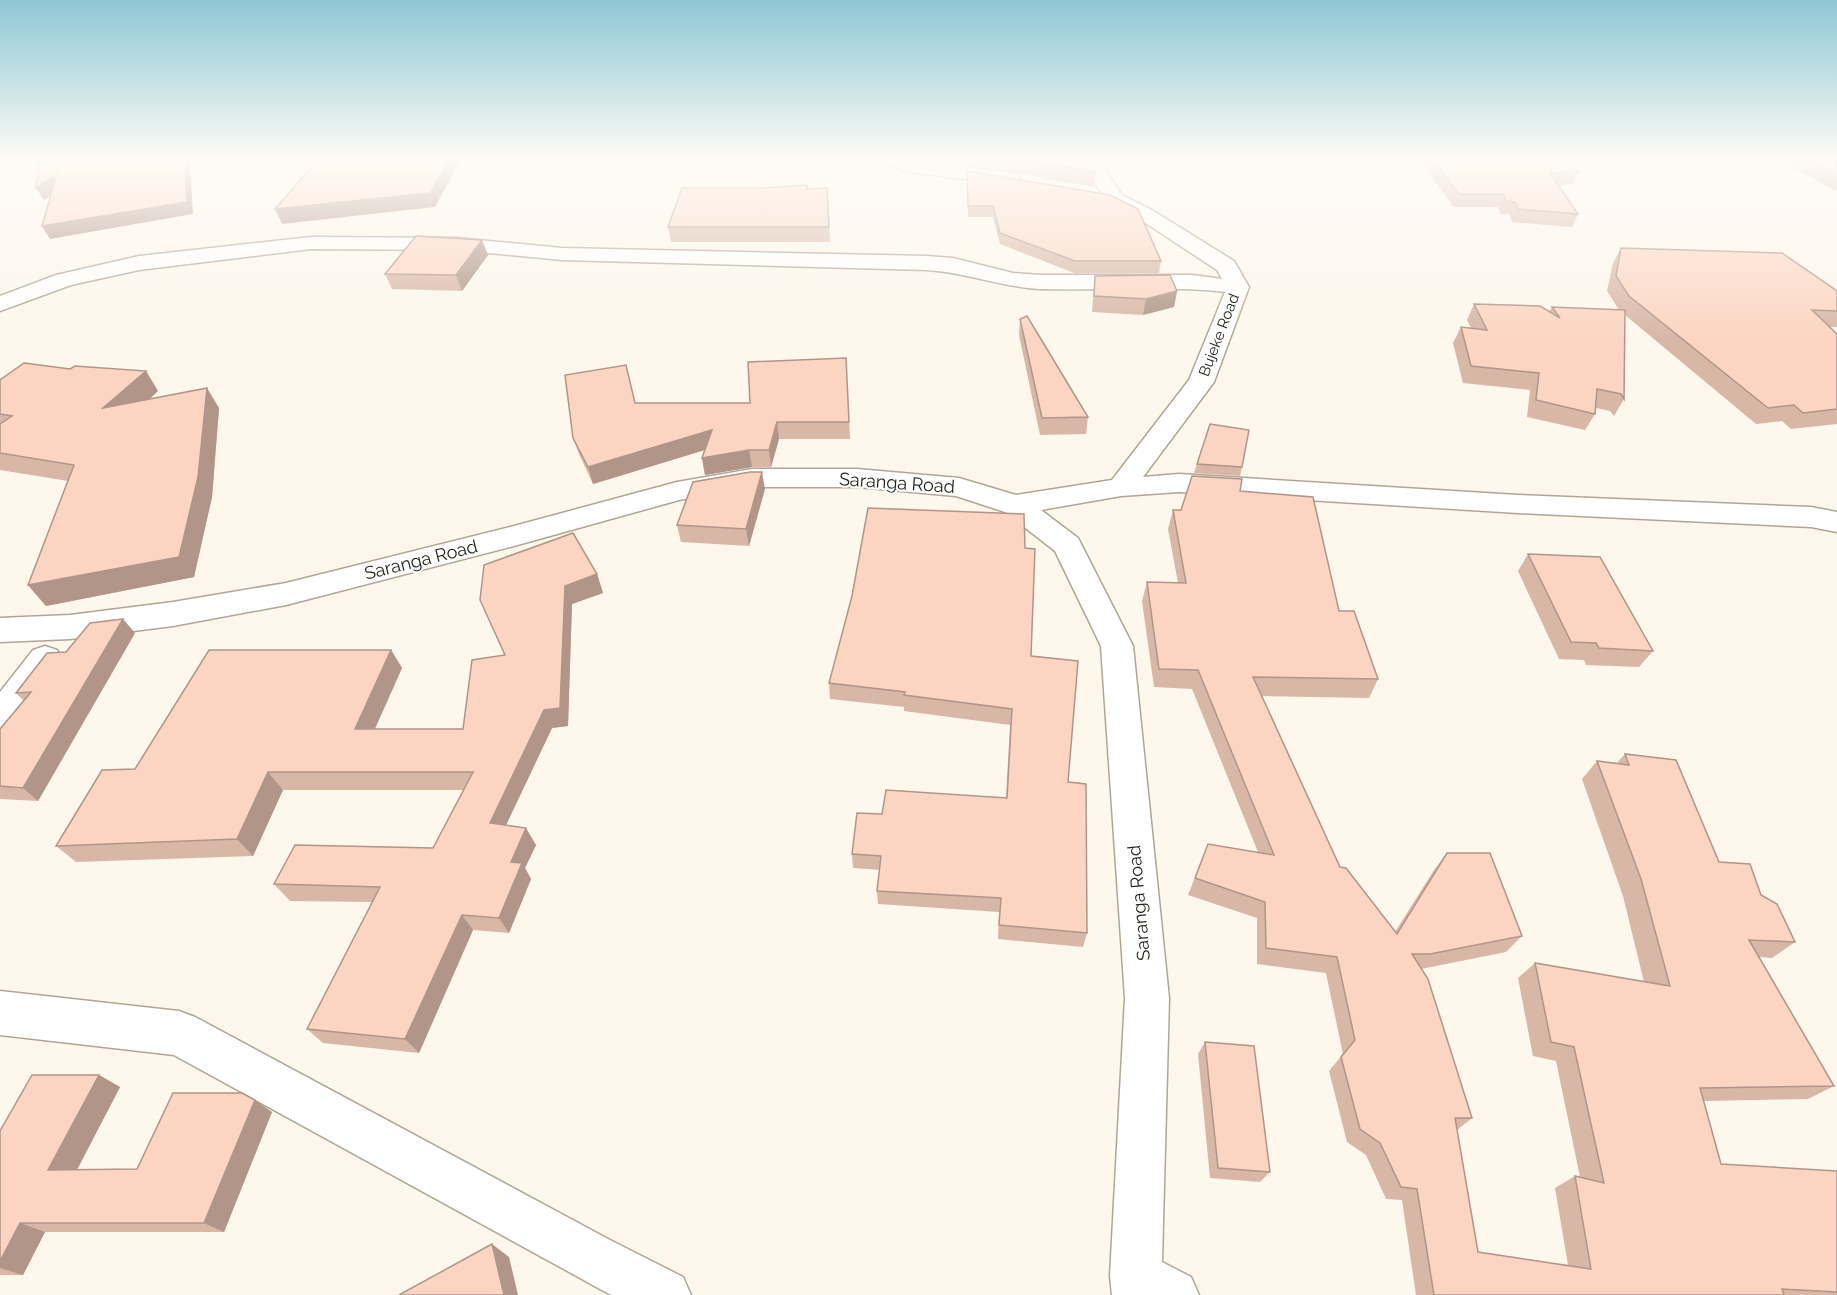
<svg xmlns="http://www.w3.org/2000/svg" width="1837" height="1295" font-family="Raleway,sans-serif">
<style>
.lines{fill:none;stroke-linecap:round;stroke-linejoin:round}
.minor-casing{stroke:#b0a694;stroke-width:3}
.minor{fill:#fff;fill-rule:evenodd}
.wall{fill:#d8b7a7}
.shaded-wall{fill:#b09588}
.building{fill:#fbd5c2;stroke:#b09588;stroke-width:1.5}
.labels{text-anchor:middle;stroke-width:4.5;stroke-linejoin:round;paint-order:stroke}
.far-street-label{font-size:15px;fill:#221f18;stroke:#fff}
.street-label{font-size:18px;fill:#221f18;stroke:#fff}
</style>
<rect width="100%" height="100%" fill="#fdf7ec"/>
<g class="lines">
<defs>
<g id="minor">
<path d="M 873,158 L 902,158 L 1011,173 L 1018,175 L 1021,179 L 1018,183 L 1011,185 L 910,172 L 875,162 Z"/>
<path d="M 1079,158 L 1097,158 L 1122,195 L 1152,210 L 1234,261 L 1249,287 L 1214,382 L 1143,477 L 1179,474 L 1518,495 L 1811,507 L 1837,512 L 1837,532 L 1811,527 L 1518,513 L 1179,492 L 1121,496 L 1041,510 L 1078,538 L 1133,646 L 1169,998 L 1162,1262 L 1191,1277 L 1199,1295 L 1112,1295 L 1110,1276 L 1125,998 L 1101,646 L 1055,551 L 1005,512 L 956,496 L 857,487 L 752,487 L 679,500 L 514,546 L 286,605 L 173,626 L 70,639 L 0,642 L 0,618 L 70,615 L 173,602 L 286,583 L 514,526 L 677,482 L 752,469 L 857,469 L 959,478 L 1016,495 L 1112,480 L 1189,380 L 1225,292 C 1163,285 1101,291 1040,289 C 1001,287 965,272 926,270 L 562,260 L 457,250 L 311,249 L 139,270 L 71,285 L 0,311 L 0,296 L 56,275 L 139,256 L 311,237 L 457,238 L 562,248 L 926,256 L 953,258 L 1013,273 L 1041,275 L 1193,275 L 1222,279 L 1217,270 L 1138,218 L 1108,203 Z"/>
<path d="M 45,646 L 57,650 L 62,659 L 12,727 L 0,731 L 0,692 L 33,650 Z"/>
<path d="M 0,991 L 179,1011 L 195,1017 L 610,1240 L 683,1277 L 691,1295 L 611,1295 L 174,1055 L 0,1035 Z"/>
</g>
</defs>
<use href="#minor" class="minor-casing"/>
<use href="#minor" class="minor"/>
</g>
<g class="wall">
<path d="M 966,158 L 1087,158 L 1096,172 L 1094,187 L 966,164 Z"/>
<path d="M 1417,158 L 1564,158 L 1579,172 L 1573,184 L 1558,185 L 1578,214 L 1572,227 L 1512,222 L 1509,214 L 1501,214 L 1498,207 L 1454,207 Z"/>
<path d="M 1775,158 L 1837,158 L 1837,190 L 1834,190 Z"/>
<path d="M 967,171 L 1161,261 L 1159,273 L 1074,273 L 1000,244 L 993,217 L 968,217 Z"/>
<path d="M 827,188 L 830,242 L 671,242 L 668,227 L 807,189 Z"/>
<path d="M 1621,248 L 1837,291 L 1837,327 L 1829,327 L 1837,334 L 1837,424 L 1791,429 L 1782,421 L 1756,424 L 1625,315 L 1624,399 L 1614,416 L 1610,411 L 1596,408 L 1595,414 L 1585,430 L 1527,417 L 1530,390 L 1463,383 L 1453,343 L 1461,327 L 1471,328 L 1467,320 L 1474,304 L 1549,312 L 1552,307 L 1619,310 L 1607,291 L 1613,263 Z"/>
<path d="M 488,255 L 462,291 L 392,289 L 385,274 Z"/>
<path d="M 1095,276 L 1177,291 L 1174,307 L 1143,315 L 1092,312 Z"/>
<path d="M 1020,319 L 1088,417 L 1086,434 L 1040,435 L 1019,335 Z"/>
<path d="M 846,358 L 850,439 L 779,439 L 771,467 L 752,467 L 705,475 L 702,458 L 704,450 L 593,484 L 579,454 L 573,438 L 635,403 L 750,403 Z"/>
<path d="M 0,380 L 158,391 L 150,399 L 219,408 L 212,497 L 194,577 L 46,606 L 28,585 L 68,481 L 0,470 Z"/>
<path d="M 1197,464 L 1242,467 L 1240,476 L 1194,473 Z"/>
<path d="M 765,489 L 749,546 L 681,542 L 677,525 Z"/>
<path d="M 1240,491 L 1339,611 L 1378,679 L 1369,698 L 1262,696 L 1340,867 L 1395,932 L 1434,870 L 1447,853 L 1522,936 L 1506,952 L 1421,969 L 1472,1118 L 1457,1130 L 1478,1252 L 1568,1265 L 1555,1188 L 1575,1176 L 1580,1177 L 1556,1061 L 1533,1056 L 1518,978 L 1535,963 L 1644,982 L 1623,896 L 1582,779 L 1597,761 L 1617,763 L 1625,754 L 1719,862 L 1761,895 L 1795,942 L 1772,958 L 1759,957 L 1834,1086 L 1808,1099 L 1703,1101 L 1721,1164 L 1837,1171 L 1837,1295 L 1416,1295 L 1402,1200 L 1386,1199 L 1366,1155 L 1347,1142 L 1329,1071 L 1343,1054 L 1326,973 L 1257,964 L 1257,918 L 1188,895 L 1208,844 L 1258,852 L 1192,689 L 1154,687 L 1142,601 L 1147,582 L 1178,583 L 1168,529 L 1173,510 L 1181,510 Z"/>
<path d="M 1025,548 L 1031,656 L 1068,782 L 1087,933 L 1083,947 L 998,939 L 999,912 L 878,904 L 877,891 L 880,870 L 853,868 L 852,854 L 882,814 L 1006,798 L 1010,725 L 904,711 L 904,707 L 830,699 L 829,683 Z"/>
<path d="M 1528,554 L 1653,651 L 1639,667 L 1586,665 L 1584,660 L 1559,659 L 1518,571 Z"/>
<path d="M 597,574 L 603,593 L 572,604 L 568,726 L 552,728 L 506,825 L 536,845 L 525,868 L 531,879 L 509,933 L 473,930 L 419,1053 L 323,1043 L 307,1029 L 372,902 L 290,901 L 274,884 L 433,848 L 464,790 L 283,790 L 253,856 L 76,862 L 56,846 L 135,769 L 391,650 L 402,668 L 375,729 L 463,729 L 505,655 Z"/>
<path d="M 135,633 L 38,801 L 0,799 L 0,729 L 24,701 L 16,693 L 66,652 Z"/>
<path d="M 1205,1042 L 1270,1172 L 1260,1182 L 1210,1178 L 1198,1054 Z"/>
<path d="M 99,1075 L 120,1087 L 77,1170 L 137,1169 L 272,1112 L 224,1232 L 45,1232 L 23,1275 L 0,1275 L 0,1131 Z"/>
</g>
<g class="shaded-wall">
<path d="M 185,158 L 189,158 L 190,160 L 193,214 L 50,239 L 42,226 Z"/>
<path d="M 450,158 L 462,158 L 435,207 L 282,224 L 275,209 Z"/>
<path d="M 57,174 L 64,186 L 44,200 L 36,188 Z"/>
<path d="M 482,240 L 488,255 L 462,291 L 456,275 Z"/>
<path d="M 1177,291 L 1174,307 L 1143,315 L 1146,299 Z"/>
<path d="M 146,371 L 158,391 L 117,428 L 103,408 Z"/>
<path d="M 207,388 L 219,408 L 212,497 L 194,577 L 46,606 L 28,585 Z"/>
<path d="M 777,422 L 779,439 L 771,467 L 769,450 Z"/>
<path d="M 712,430 L 715,447 L 593,484 L 588,467 Z"/>
<path d="M 749,450 L 752,467 L 705,475 L 702,458 Z"/>
<path d="M 762,472 L 765,489 L 749,546 L 746,529 Z"/>
<path d="M 597,574 L 603,593 L 572,604 L 568,726 L 552,728 L 499,840 L 490,823 L 565,586 Z"/>
<path d="M 123,619 L 135,633 L 38,801 L 23,788 Z"/>
<path d="M 391,650 L 402,668 L 367,746 L 355,729 Z"/>
<path d="M 268,772 L 283,790 L 253,856 L 237,839 Z"/>
<path d="M 526,828 L 536,845 L 525,868 L 531,879 L 509,933 L 499,918 L 511,862 Z"/>
<path d="M 462,915 L 473,930 L 419,1053 L 405,1039 Z"/>
<path d="M 99,1075 L 120,1087 L 71,1181 L 48,1170 Z"/>
<path d="M 255,1100 L 272,1112 L 224,1232 L 204,1223 Z"/>
<path d="M 20,1223 L 45,1232 L 23,1275 L 0,1268 L 0,1261 Z"/>
<path d="M 492,1244 L 509,1257 L 518,1295 L 504,1295 Z"/>
</g>
<g class="building">
<path d="M 40,158 L 185,158 L 187,202 L 42,226 L 57,174 L 36,188 Z"/>
<path d="M 320,158 L 450,158 L 430,193 L 275,209 L 315,163 L 320,162 Z"/>
<path d="M 1015,158 L 1087,158 L 1096,172 Z"/>
<path d="M 1431,158 L 1564,158 L 1579,172 L 1550,173 L 1578,214 L 1518,209 L 1515,202 L 1506,201 L 1503,194 L 1459,194 Z"/>
<path d="M 1806,158 L 1837,158 L 1837,174 Z"/>
<path d="M 967,171 L 1110,195 L 1138,209 L 1161,261 L 1075,261 L 1000,233 L 993,206 L 968,206 Z"/>
<path d="M 807,185 L 807,189 L 827,188 L 829,227 L 668,227 L 682,188 L 765,188 Z"/>
<path d="M 416,236 L 482,240 L 456,275 L 385,274 Z"/>
<path d="M 1621,248 L 1782,253 L 1837,291 L 1837,311 L 1812,310 L 1837,334 L 1837,409 L 1803,413 L 1794,405 L 1768,408 L 1629,296 L 1616,276 Z"/>
<path d="M 1170,275 L 1177,291 L 1146,299 L 1094,296 L 1095,276 Z"/>
<path d="M 1474,304 L 1540,306 L 1560,318 L 1552,307 L 1625,310 L 1624,399 L 1621,394 L 1597,389 L 1595,414 L 1536,400 L 1539,373 L 1471,366 L 1461,327 L 1487,330 Z"/>
<path d="M 1027,316 L 1088,417 L 1042,418 L 1020,319 Z"/>
<path d="M 846,358 L 849,422 L 777,422 L 769,450 L 749,450 L 702,458 L 712,430 L 588,467 L 573,438 L 565,375 L 626,365 L 635,403 L 750,403 L 748,362 Z"/>
<path d="M 24,363 L 70,369 L 75,366 L 146,371 L 103,408 L 207,388 L 198,477 L 179,557 L 28,585 L 74,465 L 0,453 L 0,424 L 12,416 L 0,414 L 0,380 Z"/>
<path d="M 1210,424 L 1249,430 L 1242,467 L 1197,464 Z"/>
<path d="M 750,472 L 762,472 L 746,529 L 677,525 L 693,482 Z"/>
<path d="M 1192,476 L 1242,479 L 1240,491 L 1313,497 L 1339,611 L 1354,611 L 1378,679 L 1253,677 L 1340,867 L 1346,868 L 1397,934 L 1447,853 L 1490,853 L 1522,936 L 1430,954 L 1412,954 L 1428,979 L 1472,1118 L 1455,1118 L 1478,1252 L 1591,1269 L 1575,1176 L 1604,1183 L 1574,1047 L 1551,1042 L 1535,963 L 1670,986 L 1641,879 L 1597,761 L 1629,765 L 1625,754 L 1676,760 L 1719,862 L 1750,864 L 1761,895 L 1777,904 L 1795,942 L 1749,940 L 1834,1086 L 1700,1088 L 1721,1164 L 1837,1171 L 1837,1292 L 1782,1289 L 1784,1295 L 1434,1295 L 1417,1189 L 1401,1187 L 1380,1143 L 1360,1129 L 1341,1057 L 1355,1040 L 1337,957 L 1266,948 L 1265,902 L 1195,878 L 1208,844 L 1274,855 L 1198,670 L 1159,669 L 1147,582 L 1186,583 L 1173,510 L 1181,510 Z"/>
<path d="M 868,508 L 1024,514 L 1025,548 L 1035,549 L 1031,656 L 1078,661 L 1068,782 L 1086,784 L 1087,933 L 999,925 L 1001,898 L 877,891 L 881,856 L 852,854 L 857,813 L 882,814 L 886,790 L 1007,798 L 1012,709 L 904,695 L 905,692 L 829,683 L 852,596 Z"/>
<path d="M 573,533 L 597,574 L 565,586 L 560,708 L 544,710 L 490,823 L 526,828 L 511,862 L 522,863 L 499,918 L 462,915 L 405,1039 L 307,1029 L 380,887 L 274,884 L 295,845 L 433,848 L 473,772 L 268,772 L 237,839 L 56,846 L 102,770 L 135,769 L 209,650 L 391,650 L 355,729 L 463,729 L 472,660 L 505,655 L 480,600 L 484,565 Z"/>
<path d="M 1528,554 L 1600,557 L 1653,651 L 1599,648 L 1596,643 L 1571,642 Z"/>
<path d="M 123,619 L 23,788 L 0,786 L 0,729 L 31,692 L 16,693 L 47,653 L 66,652 L 90,623 Z"/>
<path d="M 1205,1042 L 1254,1046 L 1270,1172 L 1218,1168 Z"/>
<path d="M 32,1075 L 99,1075 L 48,1170 L 137,1169 L 173,1093 L 242,1093 L 255,1100 L 204,1223 L 20,1223 L 0,1261 L 0,1131 Z"/>
<path d="M 492,1244 L 504,1295 L 399,1295 Z"/>
</g>
<linearGradient id="sky" x2="0" y2="1"><stop stop-color="#8fc7d4"/><stop offset="0.47" stop-color="#fefbf6"/><stop offset="1" stop-color="#fefbf6" stop-opacity="0"/></linearGradient>
<rect width="1837" height="339" fill="url(#sky)"/>
<g class="labels">
<g class="far-street-label">
<text transform="translate(1219 335) rotate(-69)" y="5">Bujeke Road</text>
</g>
<g class="street-label">
<text transform="translate(897 483) rotate(4)" y="6">Saranga Road</text>
<text transform="translate(421 560) rotate(-14)" y="6">Saranga Road</text>
<text transform="translate(1139 903) rotate(-95)" y="6">Saranga Road</text>
</g>
</g>
</svg>
